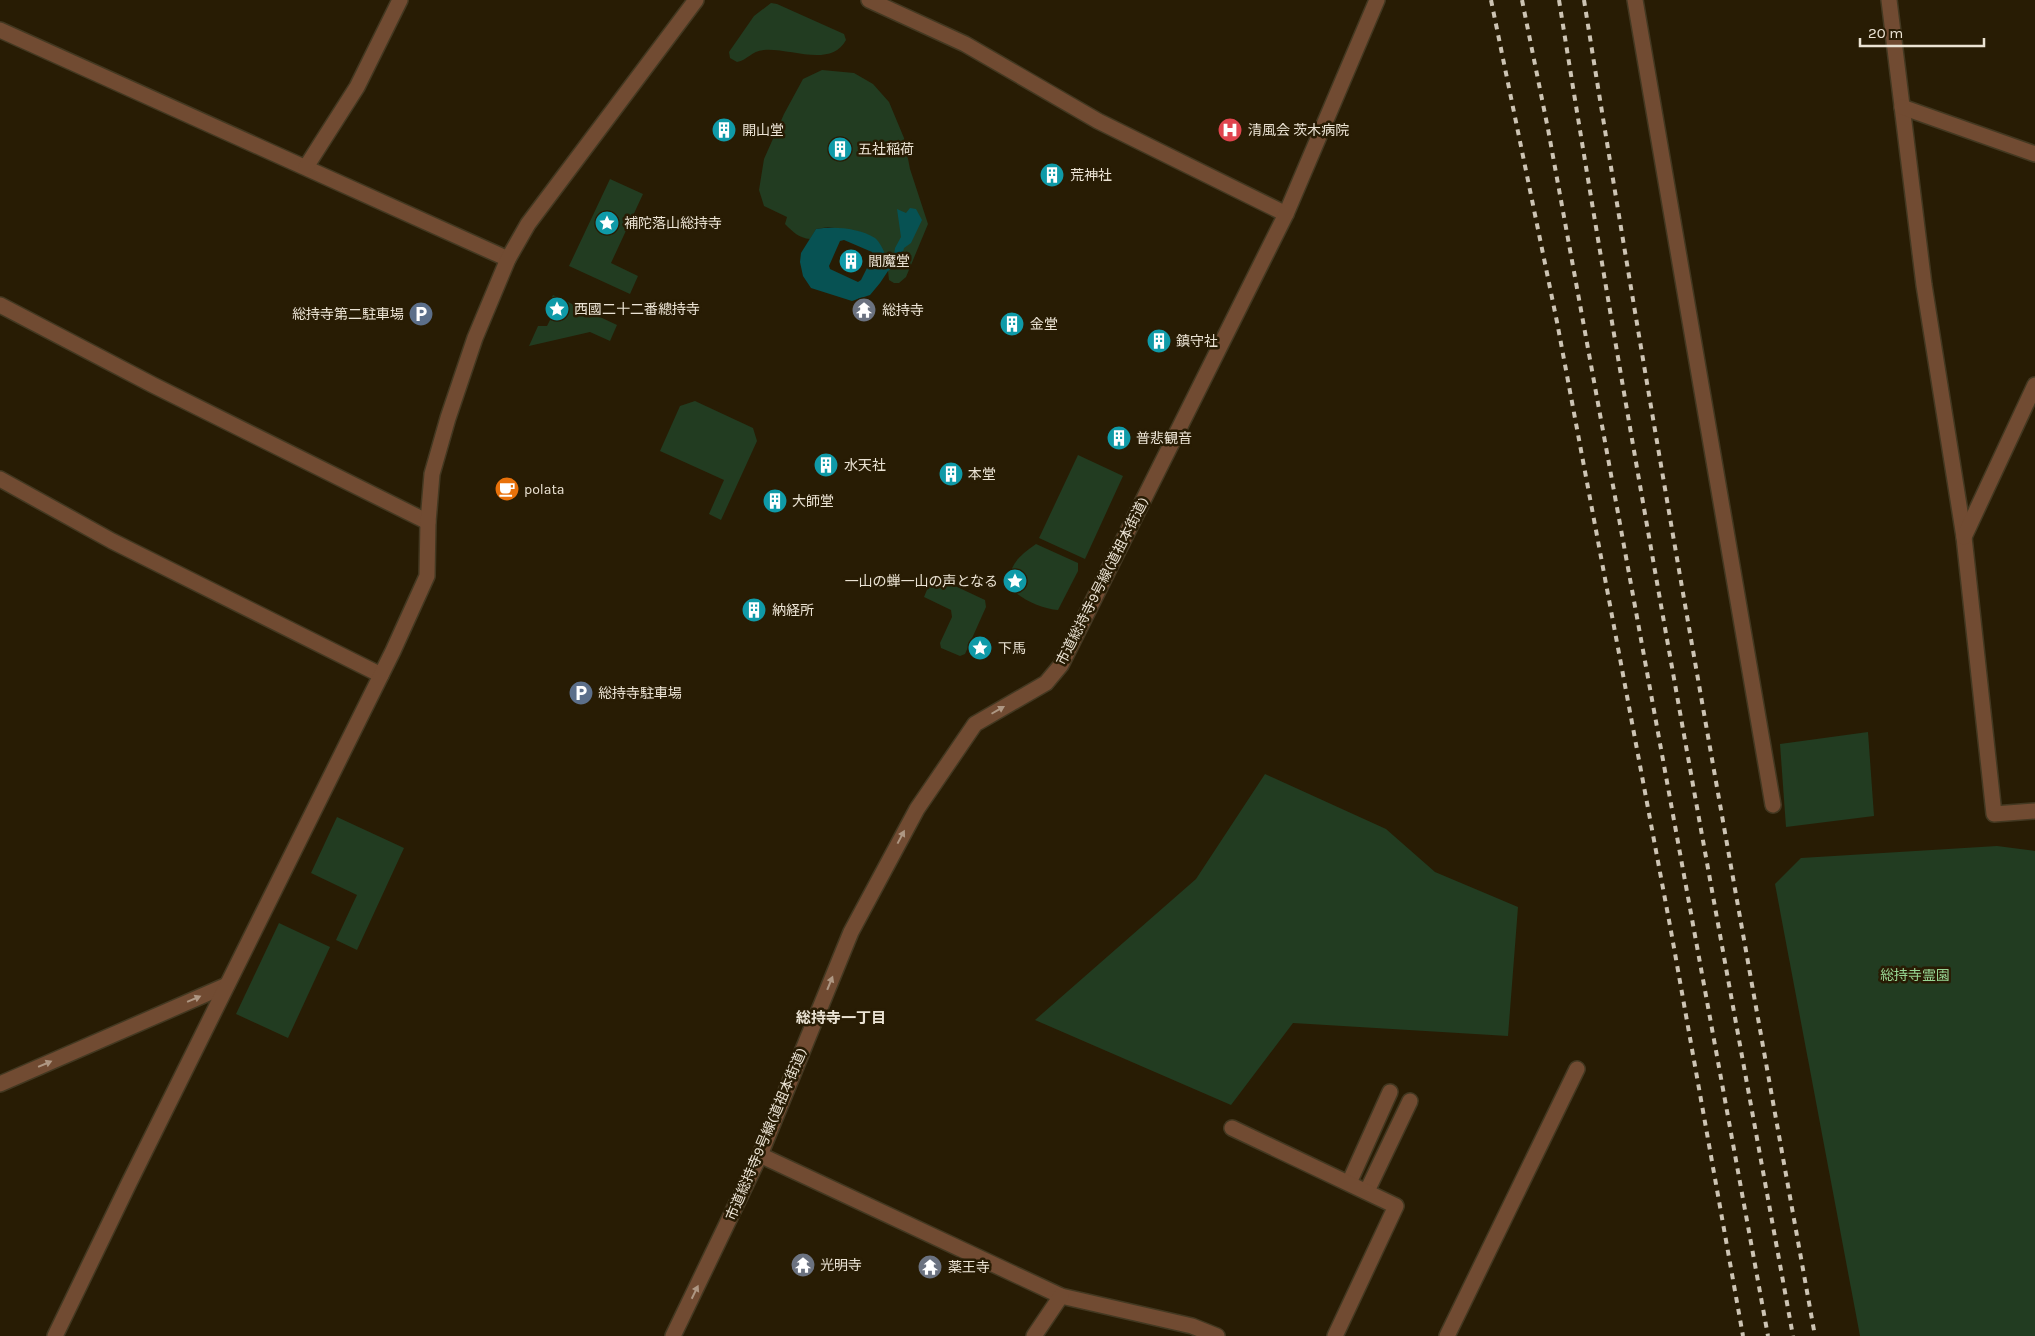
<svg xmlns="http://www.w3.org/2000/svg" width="2035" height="1336" font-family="Karla,'Noto Sans JP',sans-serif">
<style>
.green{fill:#223c21}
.water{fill:#075253;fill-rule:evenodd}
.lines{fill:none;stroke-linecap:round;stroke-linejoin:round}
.lane-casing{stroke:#433821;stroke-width:18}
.street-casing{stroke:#433821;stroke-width:18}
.lane{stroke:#714b32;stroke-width:15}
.street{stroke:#714b32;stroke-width:15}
.rail{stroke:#cdc4b4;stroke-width:4;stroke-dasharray:6 6;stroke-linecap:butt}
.oneway{fill:#ae9783}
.labels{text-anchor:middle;stroke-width:5;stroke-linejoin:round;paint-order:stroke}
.poi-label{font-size:14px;fill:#ebe3d4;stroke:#281c04;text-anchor:start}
.street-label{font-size:14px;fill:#ebe3d4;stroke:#281c04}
.park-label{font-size:14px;fill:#98d794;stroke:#281c04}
.neighbourhood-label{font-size:15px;font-weight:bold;fill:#ebe3d4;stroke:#281c04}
</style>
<rect width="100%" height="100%" fill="#281c04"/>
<g class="green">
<path d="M 771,3 L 777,4 L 844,34 L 846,40 C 831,68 791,48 764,50 C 751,51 748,60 737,62 L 730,58 L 729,52 L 754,16 Z"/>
<path d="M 822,70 L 854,73 L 873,84 L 889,102 L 904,138 L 910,169 L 928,224 L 906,277 L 899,283 L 894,283 L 889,280 L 888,271 L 861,232 L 828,227 L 816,229 L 810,239 C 799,238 793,232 785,224 L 787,217 L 764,206 L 759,190 L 764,159 L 784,114 L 803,79 Z"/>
<path d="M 610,179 L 643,194 L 611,263 L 638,276 L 630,294 L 569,266 Z"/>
<path d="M 553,295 L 617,325 L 610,341 L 590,332 L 529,346 L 538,326 L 547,326 L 553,314 L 548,306 Z"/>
<path d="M 695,401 L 753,428 L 757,441 L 721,520 L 709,514 L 724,480 L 660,451 L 680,406 Z"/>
<path d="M 1078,455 L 1123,476 L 1085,559 L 1039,538 Z"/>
<path d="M 1036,544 L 1078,563 L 1078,571 L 1058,610 C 1041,609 1015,597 1007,583 C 1013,561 1018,557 1036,544 Z"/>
<path d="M 938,578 L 985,600 L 986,607 L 965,654 L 960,656 L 941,648 L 940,643 L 952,617 L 951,610 L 924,597 L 931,580 Z"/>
<path d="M 1868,732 L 1874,816 L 1786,827 L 1780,744 Z"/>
<path d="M 1265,774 L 1386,829 L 1435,872 L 1518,907 L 1508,1036 L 1293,1023 L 1231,1105 L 1035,1020 L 1196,879 Z"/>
<path d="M 337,817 L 404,848 L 357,950 L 336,940 L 357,895 L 311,873 Z"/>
<path d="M 1997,846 L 2035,851 L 2035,1336 L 1860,1336 L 1775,884 L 1801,858 Z"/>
<path d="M 279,923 L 330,947 L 288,1038 L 236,1014 Z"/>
</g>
<path class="water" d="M 910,208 L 916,209 L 922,220 L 911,243 L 904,248 L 900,263 L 888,271 L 880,283 L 870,295 L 852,301 L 811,288 L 803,276 L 800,262 L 801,253 L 816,229 C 834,226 859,228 875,238 C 881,243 884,252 887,259 L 894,255 L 895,248 L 901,237 L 897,209 L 906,213 ZM 844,240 L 872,252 L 873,256 L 861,280 L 858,282 L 830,269 L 829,266 L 840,241 Z"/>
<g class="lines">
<defs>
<g id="lane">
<path d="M 1349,1183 L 1390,1092"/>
<path d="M 1367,1191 L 1410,1101"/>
</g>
<g id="street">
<path d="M 869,0 L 965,44 L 1098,121 L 1286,214"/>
<path d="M 1635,0 L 1773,805"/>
<path d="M 1889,0 L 1924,285 L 1964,537 L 1994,814 L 2035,811"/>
<path d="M 0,30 L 508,259"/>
<path d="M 1902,107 L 2035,154"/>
<path d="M 306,167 L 357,87 L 400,0"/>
<path d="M 0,305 L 153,385 L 428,522"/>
<path d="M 0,479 L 112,541 L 381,675"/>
<path d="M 1964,537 L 2035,385"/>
<path d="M 0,1084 L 227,985"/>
<path d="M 1232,1128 L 1396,1206 L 1335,1336"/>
<path d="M 760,1155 L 1061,1296 L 1192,1326 L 1217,1336"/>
<path d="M 55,1336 L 129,1183 L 393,651 L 427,576 L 428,522 L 432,474 L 448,418 L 475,338 L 508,259 L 528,224 L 696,0"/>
<path d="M 673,1336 L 760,1155 L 851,932 L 917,809 L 975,724 L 1046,683 L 1061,665 L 1286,214 L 1377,0"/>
<path d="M 1034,1336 L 1061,1296"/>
<path d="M 1447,1336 L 1577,1069"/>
</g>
</defs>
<use href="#lane" class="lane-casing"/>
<use href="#street" class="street-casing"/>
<use href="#lane" class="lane"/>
<use href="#street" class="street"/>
<g class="rail">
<path d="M 1491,0 L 1557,322 L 1671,931 L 1743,1336"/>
<path d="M 1522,0 L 1548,129 L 1768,1336"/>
<path d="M 1559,0 C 1630,447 1712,891 1793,1336"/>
<path d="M 1584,0 C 1655,446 1735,891 1815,1336"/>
</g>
</g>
<defs><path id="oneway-solid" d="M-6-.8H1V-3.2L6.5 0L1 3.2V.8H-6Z" transform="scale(1.25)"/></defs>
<g class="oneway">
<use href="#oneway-solid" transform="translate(998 710) rotate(-30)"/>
<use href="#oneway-solid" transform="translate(901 837) rotate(-62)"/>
<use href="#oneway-solid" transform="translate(830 983) rotate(-68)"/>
<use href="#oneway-solid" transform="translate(194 999) rotate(-23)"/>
<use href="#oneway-solid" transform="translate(45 1064) rotate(-23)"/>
<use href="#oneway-solid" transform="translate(695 1292) rotate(-64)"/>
</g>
<defs>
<symbol id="building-disc" viewBox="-11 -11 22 22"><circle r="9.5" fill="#0f9aa8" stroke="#281c04"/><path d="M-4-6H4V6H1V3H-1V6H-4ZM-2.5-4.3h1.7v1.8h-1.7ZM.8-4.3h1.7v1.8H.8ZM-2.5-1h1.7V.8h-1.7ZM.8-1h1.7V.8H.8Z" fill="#fff"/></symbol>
<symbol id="hospital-disc" viewBox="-11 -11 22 22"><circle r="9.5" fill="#e0444e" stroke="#281c04"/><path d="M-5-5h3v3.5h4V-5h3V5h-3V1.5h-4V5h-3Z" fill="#fff"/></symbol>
<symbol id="sight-disc" viewBox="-11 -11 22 22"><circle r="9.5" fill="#0f9aa8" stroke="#281c04"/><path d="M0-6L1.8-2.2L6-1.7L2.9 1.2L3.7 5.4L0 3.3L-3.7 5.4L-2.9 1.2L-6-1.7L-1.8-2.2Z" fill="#fff"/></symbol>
<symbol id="temple-disc" viewBox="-11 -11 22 22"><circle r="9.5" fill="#6b7280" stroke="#281c04"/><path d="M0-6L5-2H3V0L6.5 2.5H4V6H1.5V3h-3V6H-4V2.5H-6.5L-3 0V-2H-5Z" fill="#fff"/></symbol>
<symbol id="parking-disc" viewBox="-11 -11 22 22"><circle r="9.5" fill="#5c6f8a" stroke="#281c04"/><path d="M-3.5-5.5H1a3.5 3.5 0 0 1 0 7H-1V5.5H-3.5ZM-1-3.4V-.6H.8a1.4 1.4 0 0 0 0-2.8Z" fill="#fff"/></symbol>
<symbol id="cafe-disc" viewBox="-11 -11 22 22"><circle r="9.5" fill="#e8710a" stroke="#281c04"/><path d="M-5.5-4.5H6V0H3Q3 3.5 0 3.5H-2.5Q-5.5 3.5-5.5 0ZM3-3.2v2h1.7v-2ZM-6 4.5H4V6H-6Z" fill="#fff"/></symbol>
</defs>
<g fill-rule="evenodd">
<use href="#building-disc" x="710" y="116" width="28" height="28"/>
<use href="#hospital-disc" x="1216" y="116" width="28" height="28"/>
<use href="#building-disc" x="826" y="135" width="28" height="28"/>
<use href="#building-disc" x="1038" y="161" width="28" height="28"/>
<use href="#sight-disc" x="593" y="209" width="28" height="28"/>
<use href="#building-disc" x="837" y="247" width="28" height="28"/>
<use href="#sight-disc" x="543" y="295" width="28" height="28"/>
<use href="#temple-disc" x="850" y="296" width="28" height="28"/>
<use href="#parking-disc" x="407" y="300" width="28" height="28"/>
<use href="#building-disc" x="998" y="310" width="28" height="28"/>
<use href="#building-disc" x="1145" y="327" width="28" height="28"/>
<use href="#building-disc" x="1105" y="424" width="28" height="28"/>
<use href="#building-disc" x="812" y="451" width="28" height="28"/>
<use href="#building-disc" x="937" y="460" width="28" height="28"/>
<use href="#cafe-disc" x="493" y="475" width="28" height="28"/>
<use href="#building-disc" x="761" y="487" width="28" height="28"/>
<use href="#sight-disc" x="1001" y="567" width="28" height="28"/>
<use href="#building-disc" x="740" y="596" width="28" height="28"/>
<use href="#sight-disc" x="966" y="634" width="28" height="28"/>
<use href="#parking-disc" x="567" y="679" width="28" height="28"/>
<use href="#temple-disc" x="789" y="1251" width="28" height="28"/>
<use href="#temple-disc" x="916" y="1253" width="28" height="28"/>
</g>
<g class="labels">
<g class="poi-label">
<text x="742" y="135">開山堂</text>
<text x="1248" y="135">清風会 茨木病院</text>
<text x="858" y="154">五社稲荷</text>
<text x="1070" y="180">荒神社</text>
<text x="624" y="228">補陀落山総持寺</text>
<text x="868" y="266">閻魔堂</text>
<text x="574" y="314">西國二十二番總持寺</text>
<text x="882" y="315">総持寺</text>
<text x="404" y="319" text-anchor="end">総持寺第二駐車場</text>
<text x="1030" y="329">金堂</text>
<text x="1176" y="346">鎮守社</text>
<text x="1136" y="443">普悲観音</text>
<text x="844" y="470">水天社</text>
<text x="968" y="479">本堂</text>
<text x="524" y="494">polata</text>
<text x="792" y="506">大師堂</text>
<text x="998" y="586" text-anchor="end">一山の蝉一山の声となる</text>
<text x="772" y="615">納経所</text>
<text x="998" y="653">下馬</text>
<text x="598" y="698">総持寺駐車場</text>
<text x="820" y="1270">光明寺</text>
<text x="948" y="1272">薬王寺</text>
</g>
<g class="street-label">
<text transform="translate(1102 581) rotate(-63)" y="5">市道総持寺9号線(道祖本街道)</text>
<text transform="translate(766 1134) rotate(-67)" y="5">市道総持寺9号線(道祖本街道)</text>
</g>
<g class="park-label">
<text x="1915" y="980">総持寺霊園</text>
</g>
<g class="neighbourhood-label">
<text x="841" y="1023">総持寺一丁目</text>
</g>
</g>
<path d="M1860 38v8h124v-8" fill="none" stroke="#ebe3d4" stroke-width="2.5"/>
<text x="1868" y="38" font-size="15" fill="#ebe3d4" stroke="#281c04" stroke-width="4" paint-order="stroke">20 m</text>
</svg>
